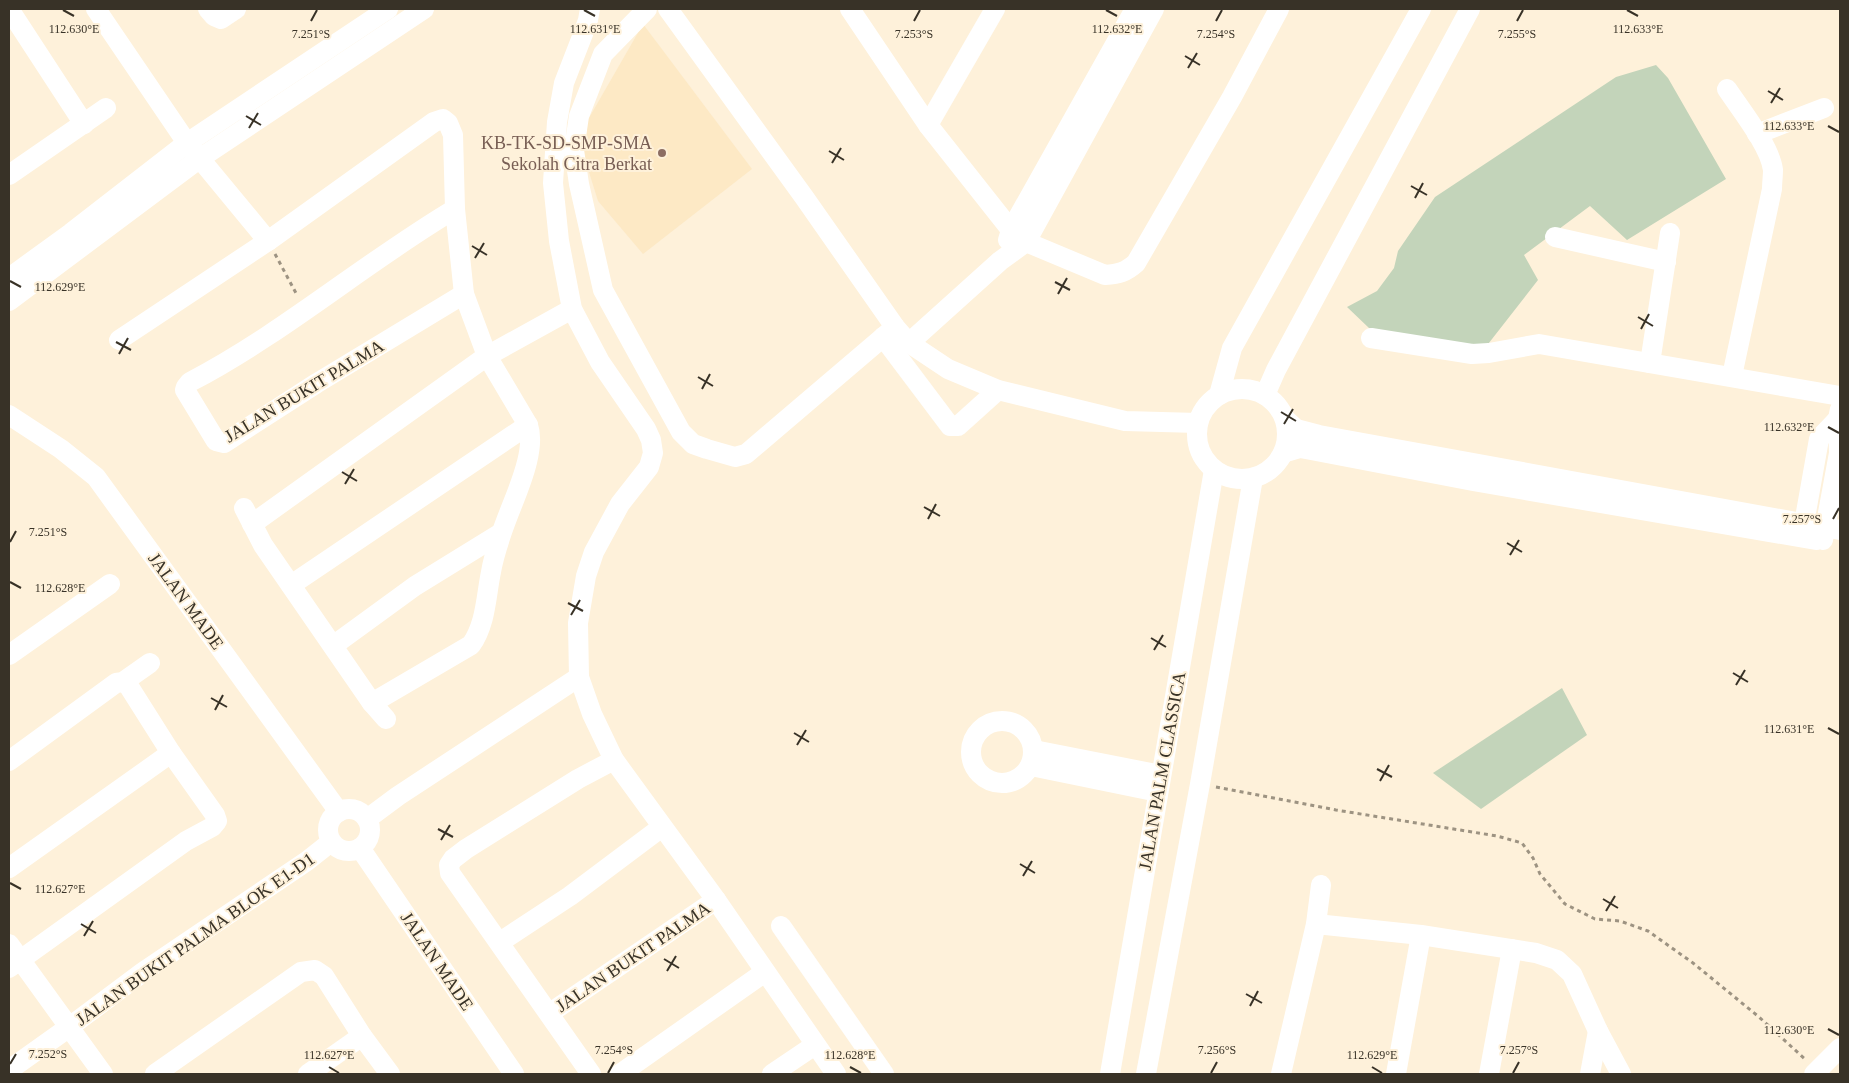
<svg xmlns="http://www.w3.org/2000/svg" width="1849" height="1083" font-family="'Times New Roman',serif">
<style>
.built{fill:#fde9c5}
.green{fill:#c3d4ba}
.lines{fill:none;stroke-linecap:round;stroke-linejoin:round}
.path{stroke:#9d9382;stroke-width:3;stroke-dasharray:4 4;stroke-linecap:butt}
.minor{stroke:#fff;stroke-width:20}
.ticks{fill:none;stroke:#383227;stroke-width:2}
.education-dot{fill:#8d6e63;stroke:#fef1da;stroke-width:2}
.labels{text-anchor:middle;stroke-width:4;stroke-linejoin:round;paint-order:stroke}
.education-label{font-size:18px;fill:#785e54;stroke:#fef1da;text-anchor:end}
.street-label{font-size:18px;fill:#383227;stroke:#fef1da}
.ticks-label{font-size:12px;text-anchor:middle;fill:#383227;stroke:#fef1da;stroke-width:4;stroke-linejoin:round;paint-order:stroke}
</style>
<rect width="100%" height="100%" fill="#fef1da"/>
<path class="built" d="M 643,24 L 752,169 L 643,254 L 598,201 L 578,137 Z"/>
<g class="green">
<path d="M 1656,65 L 1668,78 L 1726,179 L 1627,240 L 1590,206 L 1524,255 L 1538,280 L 1485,348 L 1369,328 L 1347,307 L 1377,291 L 1394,268 L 1398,251 L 1435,197 L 1616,77 Z"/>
<path d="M 1562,688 L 1587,735 L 1481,809 L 1433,773 Z"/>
</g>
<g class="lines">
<g class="path">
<path d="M 275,254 L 297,295"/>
<path d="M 1216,787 L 1336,810 L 1497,836 L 1522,843 L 1533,858 L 1540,874 L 1565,904 L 1595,919 L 1620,921 L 1648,931 L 1693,963 L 1759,1017 L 1806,1060"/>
</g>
<g class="minor">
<path d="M 9,9 L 84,124"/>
<path d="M 96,9 L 187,143 L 268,241"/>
<path d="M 208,9 L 214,16 L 221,19 L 236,9"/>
<path d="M 590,9 L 588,20 L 583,34 L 564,83 L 557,122 L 553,183 L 559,241 L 572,309 L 600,362 L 646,429 L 651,440 L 653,453 L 649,467 L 620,504 L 594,552 L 586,576 L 578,623 L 579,677 L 592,714 L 614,760 L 716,900 L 836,1074"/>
<path d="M 647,9 L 603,54 L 579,116 L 574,150 L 579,184 L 603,290 L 681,432 L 693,444 L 707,449 L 735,457 L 746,454 L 895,327"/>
<path d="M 668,9 L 804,197 L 895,327 L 909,343 L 948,369 L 998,390 L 1125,421 L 1198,423"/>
<path d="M 850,9 L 928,125 L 1011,230 L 1026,242 L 1105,275 C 1119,274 1126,272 1136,263 L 1232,97 L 1279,9"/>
<path d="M 1727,89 C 1741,110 1770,146 1773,170 C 1773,176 1772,183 1772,189 L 1732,376"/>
<path d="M 928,125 L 995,9"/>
<path d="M 1757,134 L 1824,108"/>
<path d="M 9,175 L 106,108"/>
<path d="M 455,209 C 364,263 284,333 190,382 L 186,387 L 185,390 L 216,441 L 224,443 L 317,383 L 464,294"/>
<path d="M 1555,237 L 1666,262"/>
<path d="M 1008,240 L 1011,230 L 1135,9"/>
<path d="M 9,278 L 71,233 L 187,143 L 388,9"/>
<path d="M 9,301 L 199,159 L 424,9"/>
<path d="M 883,337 L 950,426 L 958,426 L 998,390"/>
<path d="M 1371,338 L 1472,354 L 1489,353 L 1539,344 L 1840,396"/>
<path d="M 119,340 L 268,241 L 434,122 L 443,119 L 448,123 L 453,135 L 455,209 L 464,294 L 487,356 L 528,425 C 532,437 530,450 527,462 C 521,487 509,510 501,535 C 497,547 493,559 491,572 C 486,596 486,624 471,645 L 372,703"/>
<path d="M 909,343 L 1000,261 L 1026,242 L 1154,9"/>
<path d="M 1650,363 L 1670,233"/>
<circle cx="1242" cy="434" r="45"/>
<path d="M 1219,395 L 1232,348 L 1421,9"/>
<path d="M 1265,395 L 1276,370 L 1470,9"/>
<path d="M 9,415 L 61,449 L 96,477 L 339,812"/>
<path d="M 1285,419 L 1296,429 L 1319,435 L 1840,530"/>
<path d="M 1283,453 L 1300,448 L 1311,450 L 1473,481 L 1816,540"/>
<path d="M 244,508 L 263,545 L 372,703 L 386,719"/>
<path d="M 252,524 L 487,356 L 572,309"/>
<path d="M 1802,535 L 1819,439 L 1838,419"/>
<path d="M 1823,540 L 1839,453 L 1838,419 L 1840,409"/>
<path d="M 291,585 L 528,425"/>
<path d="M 334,645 L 415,586 L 501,533"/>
<path d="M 9,655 L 110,584"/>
<circle cx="1002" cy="752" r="31"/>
<path d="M 1034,750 L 1161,775"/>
<path d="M 9,761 L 116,683 L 123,682 L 150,663"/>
<path d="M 1031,766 L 1158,792"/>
<circle cx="349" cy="830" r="21"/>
<path d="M 367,819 L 398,796 L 579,677"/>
<path d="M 360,848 L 514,1074"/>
<path d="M 9,868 L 171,753"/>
<path d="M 1316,924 L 1421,935 L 1536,953 L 1557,960 L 1572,974 L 1598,1031 L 1621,1074"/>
<path d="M 781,926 L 884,1074"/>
<path d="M 500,942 L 570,896 L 662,827"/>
<path d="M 9,944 L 103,1074"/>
<path d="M 9,968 L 186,841 L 212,827 L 217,821 L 215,815 L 171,753 L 128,685 L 123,682"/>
<path d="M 550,1013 L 716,900"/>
<path d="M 9,1070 L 68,1028 L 143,972 L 307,861 L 331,842"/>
<path d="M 155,1074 L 301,972 L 315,970 L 324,976 L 362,1036 L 390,1074"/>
<path d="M 308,1074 L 362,1036"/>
<path d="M 591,1074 L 450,873 L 449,865 L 453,859 L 466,849 L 578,779 L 614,760"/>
<path d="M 620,1074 L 765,972"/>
<path d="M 772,1074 L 815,1045"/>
<path d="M 1110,1074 L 1214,470"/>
<path d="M 1146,1074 L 1200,784 L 1253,478"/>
<path d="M 1281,1074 L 1316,924 L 1321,885"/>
<path d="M 1396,1074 L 1421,935"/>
<path d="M 1489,1074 L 1512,949"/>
<path d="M 1590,1074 L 1598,1031"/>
<path d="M 1814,1074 L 1840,1048"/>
</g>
</g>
<path class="ticks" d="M 63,10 L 74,16M 584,10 L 595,16M 1106,10 L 1117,16M 1627,10 L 1638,16M 311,21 L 317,10M 914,21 L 920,10M 1216,21 L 1222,10M 1517,21 L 1523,10M 1185,56 L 1200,65M 1188,68 L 1197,53M 1768,91 L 1783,100M 1771,103 L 1780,88M 246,116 L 261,125M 1828,126 L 1839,132M 249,128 L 258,113M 829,151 L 844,160M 832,163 L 841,148M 1411,186 L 1427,195M 1415,198 L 1423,183M 472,246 L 487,255M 475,258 L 484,243M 10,281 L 21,287M 1055,282 L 1070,290M 1058,294 L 1067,278M 1638,317 L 1653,326M 1641,329 L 1649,314M 116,342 L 131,350M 119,354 L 128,338M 698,377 L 713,386M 702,389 L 710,374M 1281,412 L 1296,421M 1284,424 L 1293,409M 1828,427 L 1839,433M 342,472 L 357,481M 345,484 L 354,469M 924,507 L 940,516M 928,519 L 936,504M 1833,519 L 1839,508M 10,542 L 16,531M 1507,543 L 1522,552M 1510,555 L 1519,540M 10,582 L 21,588M 568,603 L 583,611M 571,615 L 580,600M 1151,638 L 1166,647M 1154,650 L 1163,635M 1733,673 L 1748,682M 1736,685 L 1745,670M 211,698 L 227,707M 215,710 L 223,695M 1828,728 L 1839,734M 794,733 L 809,742M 797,745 L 806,730M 1377,769 L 1392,777M 1380,781 L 1389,765M 438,829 L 453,837M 441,840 L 450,825M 1020,864 L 1035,873M 1023,876 L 1032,861M 10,883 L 21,889M 1603,899 L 1618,908M 1606,911 L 1615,896M 81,924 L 96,933M 84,936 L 93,921M 664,959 L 679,968M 667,971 L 676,956M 1246,994 L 1262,1003M 1250,1006 L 1258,991M 1828,1029 L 1839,1035M 10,1064 L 16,1054M 329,1067 L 339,1073M 850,1067 L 861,1073M 1372,1067 L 1382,1073M 608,1073 L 614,1062M 1211,1073 L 1217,1062M 1513,1073 L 1519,1062"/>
<circle class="education-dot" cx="662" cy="153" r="5"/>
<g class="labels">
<g class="education-label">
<text x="652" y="149">KB-TK-SD-SMP-SMA<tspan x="652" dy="21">Sekolah Citra Berkat</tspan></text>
</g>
<g class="street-label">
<text transform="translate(304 391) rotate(-31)" y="6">JALAN BUKIT PALMA</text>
<text transform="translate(186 601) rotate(54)" y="6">JALAN MADE</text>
<text transform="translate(1162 771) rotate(-80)" y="6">JALAN PALM CLASSICA</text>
<text transform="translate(195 939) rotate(-35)" y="6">JALAN BUKIT PALMA BLOK E1-D1</text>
<text transform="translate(633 957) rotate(-34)" y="6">JALAN BUKIT PALMA</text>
<text transform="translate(437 961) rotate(56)" y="6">JALAN MADE</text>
</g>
</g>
<g class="ticks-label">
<text x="74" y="33">112.630°E</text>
<text x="595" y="33">112.631°E</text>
<text x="1117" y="33">112.632°E</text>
<text x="1638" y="33">112.633°E</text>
<text x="311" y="38">7.251°S</text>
<text x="914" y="38">7.253°S</text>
<text x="1216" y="38">7.254°S</text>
<text x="1517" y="38">7.255°S</text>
<text x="1789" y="130">112.633°E</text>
<text x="60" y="291">112.629°E</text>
<text x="1789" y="431">112.632°E</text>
<text x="1802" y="523">7.257°S</text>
<text x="48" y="536">7.251°S</text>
<text x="60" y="592">112.628°E</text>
<text x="1789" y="733">112.631°E</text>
<text x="60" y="893">112.627°E</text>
<text x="1789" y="1034">112.630°E</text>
<text x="614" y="1054">7.254°S</text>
<text x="1217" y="1054">7.256°S</text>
<text x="1519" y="1054">7.257°S</text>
<text x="48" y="1058">7.252°S</text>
<text x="329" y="1059">112.627°E</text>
<text x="850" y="1059">112.628°E</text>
<text x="1372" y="1059">112.629°E</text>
</g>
<rect width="1849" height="1083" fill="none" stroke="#383227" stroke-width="20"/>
</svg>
